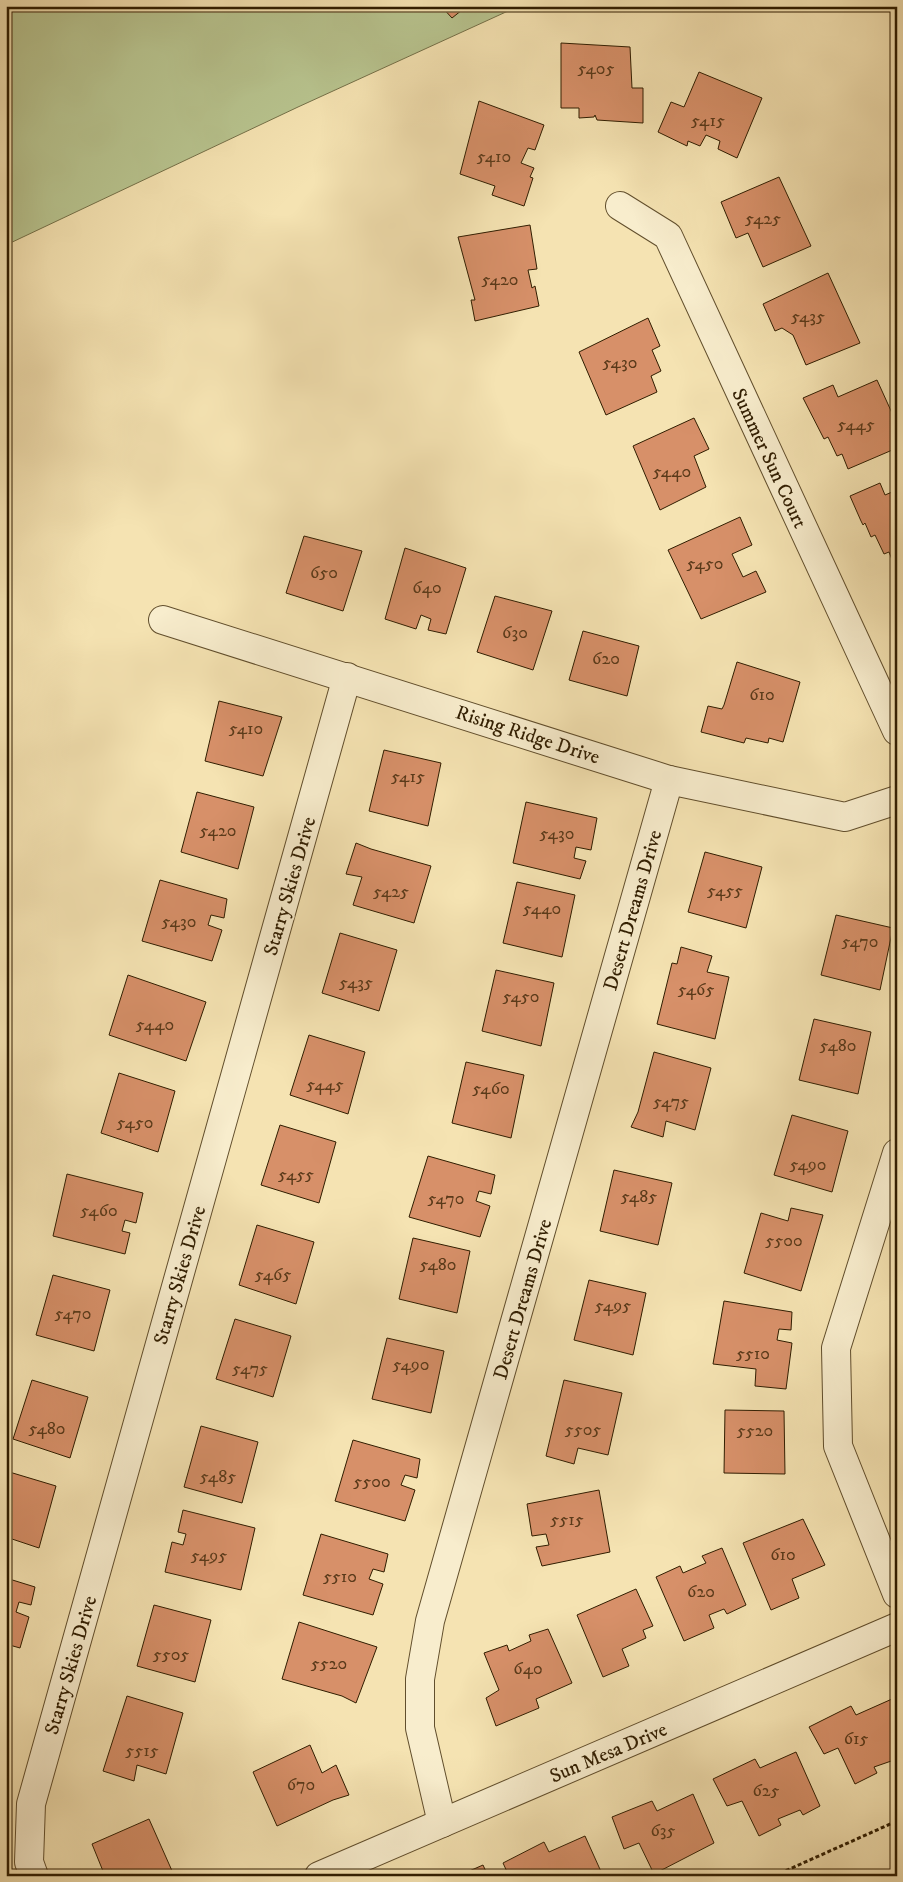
<svg xmlns="http://www.w3.org/2000/svg" width="903" height="1882" font-family="'IM FELL DW Pica',serif">
<style>
.green{fill:#b8c48f;stroke:#747048}
.building{fill:#d79069;stroke:#301d00}
.lines{fill:none;stroke-linecap:round;stroke-linejoin:round}
.minor-casing{stroke:#614e2c;stroke-width:30}
.path{stroke:#301d00;stroke-width:3;stroke-dasharray:4 2.5;stroke-linecap:butt}
.minor{stroke:#f8edcd;stroke-width:28}
.labels{text-anchor:middle;stroke-width:4;stroke-linejoin:round;paint-order:stroke}
.number-label{font-size:18px;fill:#5a3a1a}
.street-label{font-size:20px;fill:#301d00;stroke:#f8edcd}
</style>
<rect width="100%" height="100%" fill="#f5e3b2"/>
<filter id="stains"><feTurbulence type="fractalNoise" baseFrequency=".004" numOctaves="4"/><feColorMatrix values="0 0 0 0 .2 0 0 0 0 .09 0 0 0 0 .02 0 0 0 .5 -.17"/></filter>
<radialGradient id="worn" r=".72"><stop offset=".6" stop-color="#630" stop-opacity="0"/><stop offset="1" stop-color="#630" stop-opacity=".3"/></radialGradient>
<path class="green" d="M 6,6 L 519,6 L 298,107 L 6,245 Z"/>
<g class="building">
<path d="M 441,6 L 467,6 L 452,18 Z"/>
<path d="M 561,43 L 630,47 L 632,88 L 643,88 L 643,123 L 597,120 L 595,115 L 594,117 L 579,118 L 579,108 L 561,108 Z"/>
<path d="M 699,72 L 762,98 L 737,158 L 718,149 L 720,141 L 706,135 L 700,146 L 688,141 L 687,146 L 658,132 L 671,102 L 684,107 Z"/>
<path d="M 479,101 L 544,125 L 535,150 L 528,148 L 521,163 L 534,168 L 530,177 L 533,178 L 524,206 L 492,195 L 495,186 L 460,174 Z"/>
<path d="M 779,177 L 811,246 L 763,267 L 748,233 L 736,238 L 721,202 Z"/>
<path d="M 530,225 L 537,269 L 528,270 L 532,288 L 535,286 L 539,306 L 475,321 L 471,300 L 475,300 L 458,237 Z"/>
<path d="M 828,273 L 860,343 L 806,365 L 793,335 L 782,328 L 775,331 L 763,304 Z"/>
<path d="M 648,318 L 660,346 L 652,350 L 661,371 L 651,376 L 657,392 L 606,415 L 579,352 Z"/>
<path d="M 877,380 L 897,424 L 897,448 L 848,469 L 842,454 L 837,456 L 828,437 L 824,439 L 803,398 L 833,385 L 838,397 Z"/>
<path d="M 694,418 L 709,449 L 694,456 L 706,487 L 660,510 L 633,446 Z"/>
<path d="M 880,483 L 885,495 L 897,490 L 895,567 L 889,552 L 884,554 L 875,535 L 871,537 L 865,523 L 863,525 L 861,521 L 850,496 Z"/>
<path d="M 740,517 L 752,545 L 732,554 L 743,577 L 756,571 L 766,592 L 701,619 L 668,550 Z"/>
<path d="M 304,536 L 362,551 L 343,611 L 286,593 Z"/>
<path d="M 405,548 L 466,568 L 446,634 L 428,630 L 431,619 L 421,615 L 416,629 L 385,619 Z"/>
<path d="M 495,596 L 552,611 L 533,670 L 477,652 Z"/>
<path d="M 583,631 L 639,646 L 627,696 L 569,680 Z"/>
<path d="M 737,662 L 800,682 L 783,742 L 769,738 L 768,743 L 746,738 L 744,743 L 701,732 L 708,706 L 722,709 L 724,705 Z"/>
<path d="M 219,701 L 282,717 L 263,776 L 205,761 Z"/>
<path d="M 384,750 L 441,763 L 428,826 L 369,811 Z"/>
<path d="M 197,792 L 254,807 L 238,869 L 181,852 Z"/>
<path d="M 526,802 L 597,818 L 591,850 L 576,847 L 574,858 L 586,861 L 580,879 L 513,863 Z"/>
<path d="M 356,843 L 371,849 L 431,866 L 414,923 L 353,905 L 362,877 L 346,874 Z"/>
<path d="M 705,852 L 762,867 L 746,928 L 688,912 Z"/>
<path d="M 160,880 L 227,899 L 224,918 L 211,915 L 208,925 L 222,930 L 212,961 L 142,941 Z"/>
<path d="M 517,882 L 575,895 L 562,957 L 503,943 Z"/>
<path d="M 836,915 L 893,928 L 880,990 L 821,975 Z"/>
<path d="M 340,933 L 397,950 L 379,1011 L 322,993 Z"/>
<path d="M 681,947 L 712,956 L 707,972 L 729,977 L 715,1039 L 657,1024 L 672,963 L 677,964 Z"/>
<path d="M 496,970 L 554,983 L 541,1046 L 482,1031 Z"/>
<path d="M 128,975 L 206,1002 L 186,1061 L 109,1035 Z"/>
<path d="M 814,1019 L 871,1032 L 858,1094 L 799,1080 Z"/>
<path d="M 309,1035 L 365,1052 L 348,1114 L 290,1095 Z"/>
<path d="M 654,1052 L 711,1068 L 695,1130 L 666,1121 L 663,1137 L 631,1127 L 638,1112 Z"/>
<path d="M 466,1062 L 524,1075 L 511,1138 L 452,1123 Z"/>
<path d="M 119,1073 L 175,1091 L 158,1152 L 101,1133 Z"/>
<path d="M 792,1115 L 848,1131 L 832,1192 L 774,1175 Z"/>
<path d="M 280,1125 L 336,1142 L 319,1203 L 261,1185 Z"/>
<path d="M 428,1156 L 495,1175 L 491,1194 L 479,1191 L 476,1201 L 490,1206 L 480,1237 L 409,1217 Z"/>
<path d="M 614,1170 L 672,1183 L 658,1245 L 600,1231 Z"/>
<path d="M 67,1174 L 143,1193 L 136,1223 L 125,1220 L 122,1231 L 130,1233 L 125,1254 L 53,1236 Z"/>
<path d="M 791,1208 L 823,1215 L 801,1291 L 744,1273 L 761,1213 L 788,1221 Z"/>
<path d="M 257,1225 L 314,1242 L 296,1304 L 239,1285 Z"/>
<path d="M 413,1238 L 470,1251 L 457,1313 L 399,1299 Z"/>
<path d="M 53,1275 L 110,1290 L 94,1351 L 36,1335 Z"/>
<path d="M 589,1280 L 646,1293 L 633,1355 L 574,1340 Z"/>
<path d="M 724,1301 L 792,1312 L 791,1330 L 779,1329 L 777,1340 L 792,1343 L 786,1389 L 755,1386 L 756,1369 L 713,1364 Z"/>
<path d="M 235,1319 L 291,1336 L 273,1397 L 216,1379 Z"/>
<path d="M 387,1338 L 444,1351 L 431,1413 L 372,1399 Z"/>
<path d="M 32,1380 L 88,1397 L 70,1458 L 13,1439 Z"/>
<path d="M 564,1380 L 622,1393 L 608,1455 L 578,1448 L 574,1464 L 546,1456 Z"/>
<path d="M 725,1410 L 784,1411 L 785,1474 L 724,1473 Z"/>
<path d="M 201,1426 L 258,1442 L 242,1503 L 184,1487 Z"/>
<path d="M 353,1440 L 420,1459 L 417,1478 L 405,1475 L 401,1485 L 415,1490 L 405,1521 L 335,1501 Z"/>
<path d="M 6,1471 L 56,1486 L 39,1548 L 6,1537 Z"/>
<path d="M 599,1490 L 610,1552 L 542,1566 L 536,1547 L 549,1545 L 546,1534 L 532,1536 L 527,1504 Z"/>
<path d="M 183,1510 L 255,1528 L 241,1590 L 165,1572 L 172,1542 L 183,1545 L 186,1534 L 178,1532 Z"/>
<path d="M 803,1519 L 825,1565 L 792,1579 L 799,1598 L 771,1610 L 743,1543 Z"/>
<path d="M 321,1534 L 388,1554 L 384,1572 L 373,1569 L 369,1579 L 383,1584 L 373,1615 L 303,1595 Z"/>
<path d="M 722,1548 L 746,1605 L 727,1614 L 724,1609 L 709,1615 L 714,1628 L 684,1641 L 656,1577 L 680,1566 L 683,1573 L 706,1563 L 702,1556 Z"/>
<path d="M 6,1578 L 35,1587 L 31,1605 L 19,1602 L 16,1612 L 29,1617 L 20,1648 L 6,1644 Z"/>
<path d="M 636,1589 L 653,1626 L 643,1630 L 646,1638 L 622,1649 L 629,1666 L 603,1677 L 577,1615 Z"/>
<path d="M 154,1605 L 211,1620 L 195,1682 L 137,1666 Z"/>
<path d="M 299,1622 L 377,1647 L 356,1703 L 342,1696 L 282,1679 Z"/>
<path d="M 548,1629 L 572,1683 L 536,1699 L 539,1708 L 496,1726 L 486,1698 L 499,1690 L 484,1653 L 507,1645 L 509,1651 L 531,1641 L 529,1635 Z"/>
<path d="M 127,1696 L 183,1713 L 166,1774 L 137,1765 L 134,1781 L 103,1771 Z"/>
<path d="M 892,1699 L 897,1710 L 897,1759 L 874,1767 L 877,1773 L 855,1784 L 838,1748 L 824,1754 L 809,1727 L 851,1706 L 856,1715 Z"/>
<path d="M 310,1745 L 322,1773 L 336,1765 L 349,1795 L 333,1800 L 277,1826 L 253,1772 Z"/>
<path d="M 796,1752 L 820,1806 L 803,1815 L 800,1810 L 778,1819 L 781,1825 L 759,1836 L 742,1801 L 727,1806 L 713,1779 L 755,1759 L 760,1768 Z"/>
<path d="M 693,1794 L 714,1843 L 654,1874 L 639,1843 L 624,1849 L 612,1817 L 652,1801 L 657,1811 Z"/>
<path d="M 149,1819 L 173,1873 L 167,1876 L 105,1876 L 92,1844 Z"/>
<path d="M 585,1836 L 603,1876 L 509,1876 L 503,1863 L 544,1842 L 549,1852 Z"/>
<path d="M 483,1865 L 488,1876 L 458,1876 Z"/>
</g>
<g class="lines">
<defs>
<g id="minor">
<path d="M 620,206 L 668,236 L 897,731"/>
<path d="M 163,620 L 669,780 L 845,817 L 897,800"/>
<path d="M 897,1153 L 836,1348 L 838,1446 L 897,1594"/>
<path d="M 442,1823 L 420,1728 L 420,1679 L 430,1621 L 669,780"/>
<path d="M 34,1876 L 29,1862 L 31,1804 L 347,677"/>
<path d="M 319,1876 L 897,1627"/>
</g>
</defs>
<use href="#minor" class="minor-casing"/>
<path class="path" d="M 774,1876 L 897,1821"/>
<use href="#minor" class="minor"/>
</g>
<g class="labels">
<g class="number-label">
<text x="596" y="74">5405</text>
<text x="708" y="126">5415</text>
<text x="494" y="162">5410</text>
<text x="763" y="224">5425</text>
<text x="500" y="285">5420</text>
<text x="808" y="322">5435</text>
<text x="620" y="368">5430</text>
<text x="856" y="430">5445</text>
<text x="672" y="477">5440</text>
<text x="705" y="569">5450</text>
<text x="324" y="578">650</text>
<text x="427" y="593">640</text>
<text x="515" y="638">630</text>
<text x="606" y="664">620</text>
<text x="762" y="700">610</text>
<text x="246" y="734">5410</text>
<text x="408" y="782">5415</text>
<text x="218" y="836">5420</text>
<text x="557" y="839">5430</text>
<text x="725" y="896">5455</text>
<text x="391" y="897">5425</text>
<text x="542" y="914">5440</text>
<text x="179" y="927">5430</text>
<text x="860" y="947">5470</text>
<text x="356" y="988">5435</text>
<text x="696" y="995">5465</text>
<text x="521" y="1002">5450</text>
<text x="155" y="1030">5440</text>
<text x="838" y="1051">5480</text>
<text x="325" y="1090">5445</text>
<text x="491" y="1094">5460</text>
<text x="671" y="1107">5475</text>
<text x="135" y="1128">5450</text>
<text x="808" y="1170">5490</text>
<text x="296" y="1180">5455</text>
<text x="639" y="1202">5485</text>
<text x="446" y="1204">5470</text>
<text x="99" y="1216">5460</text>
<text x="784" y="1246">5500</text>
<text x="438" y="1270">5480</text>
<text x="273" y="1280">5465</text>
<text x="613" y="1311">5495</text>
<text x="73" y="1319">5470</text>
<text x="753" y="1359">5510</text>
<text x="411" y="1370">5490</text>
<text x="250" y="1374">5475</text>
<text x="47" y="1434">5480</text>
<text x="583" y="1435">5505</text>
<text x="755" y="1436">5520</text>
<text x="218" y="1482">5485</text>
<text x="372" y="1487">5500</text>
<text x="567" y="1525">5515</text>
<text x="783" y="1560">610</text>
<text x="209" y="1561">5495</text>
<text x="340" y="1582">5510</text>
<text x="701" y="1597">620</text>
<text x="171" y="1660">5505</text>
<text x="329" y="1669">5520</text>
<text x="528" y="1674">640</text>
<text x="856" y="1744">615</text>
<text x="142" y="1756">5515</text>
<text x="301" y="1790">670</text>
<text x="766" y="1796">625</text>
<text x="663" y="1836">635</text>
</g>
<g class="street-label">
<text transform="translate(770 458) rotate(65)" y="7">Summer Sun Court</text>
<text transform="translate(528 734) rotate(18)" y="7">Rising Ridge Drive</text>
<text transform="translate(289 886) rotate(-74)" y="7">Starry Skies Drive</text>
<text transform="translate(632 910) rotate(-74)" y="7">Desert Dreams Drive</text>
<text transform="translate(179 1275) rotate(-74)" y="7">Starry Skies Drive</text>
<text transform="translate(522 1299) rotate(-74)" y="7">Desert Dreams Drive</text>
<text transform="translate(70 1665) rotate(-74)" y="7">Starry Skies Drive</text>
<text transform="translate(608 1752) rotate(-23)" y="7">Sun Mesa Drive</text>
</g>
</g>
<rect width="903" height="1882" fill="none" stroke="#f5e3b2" stroke-width="25"/>
<rect x="8" y="8" width="888" height="1867" fill="none" stroke="#301d00" stroke-width="2.5"/>
<rect x="12" y="12" width="878" height="1857" fill="none" stroke="#301d00"/>
<rect width="100%" height="100%" filter="url(#stains)"/>
<rect width="100%" height="100%" fill="url(#worn)"/>
</svg>
